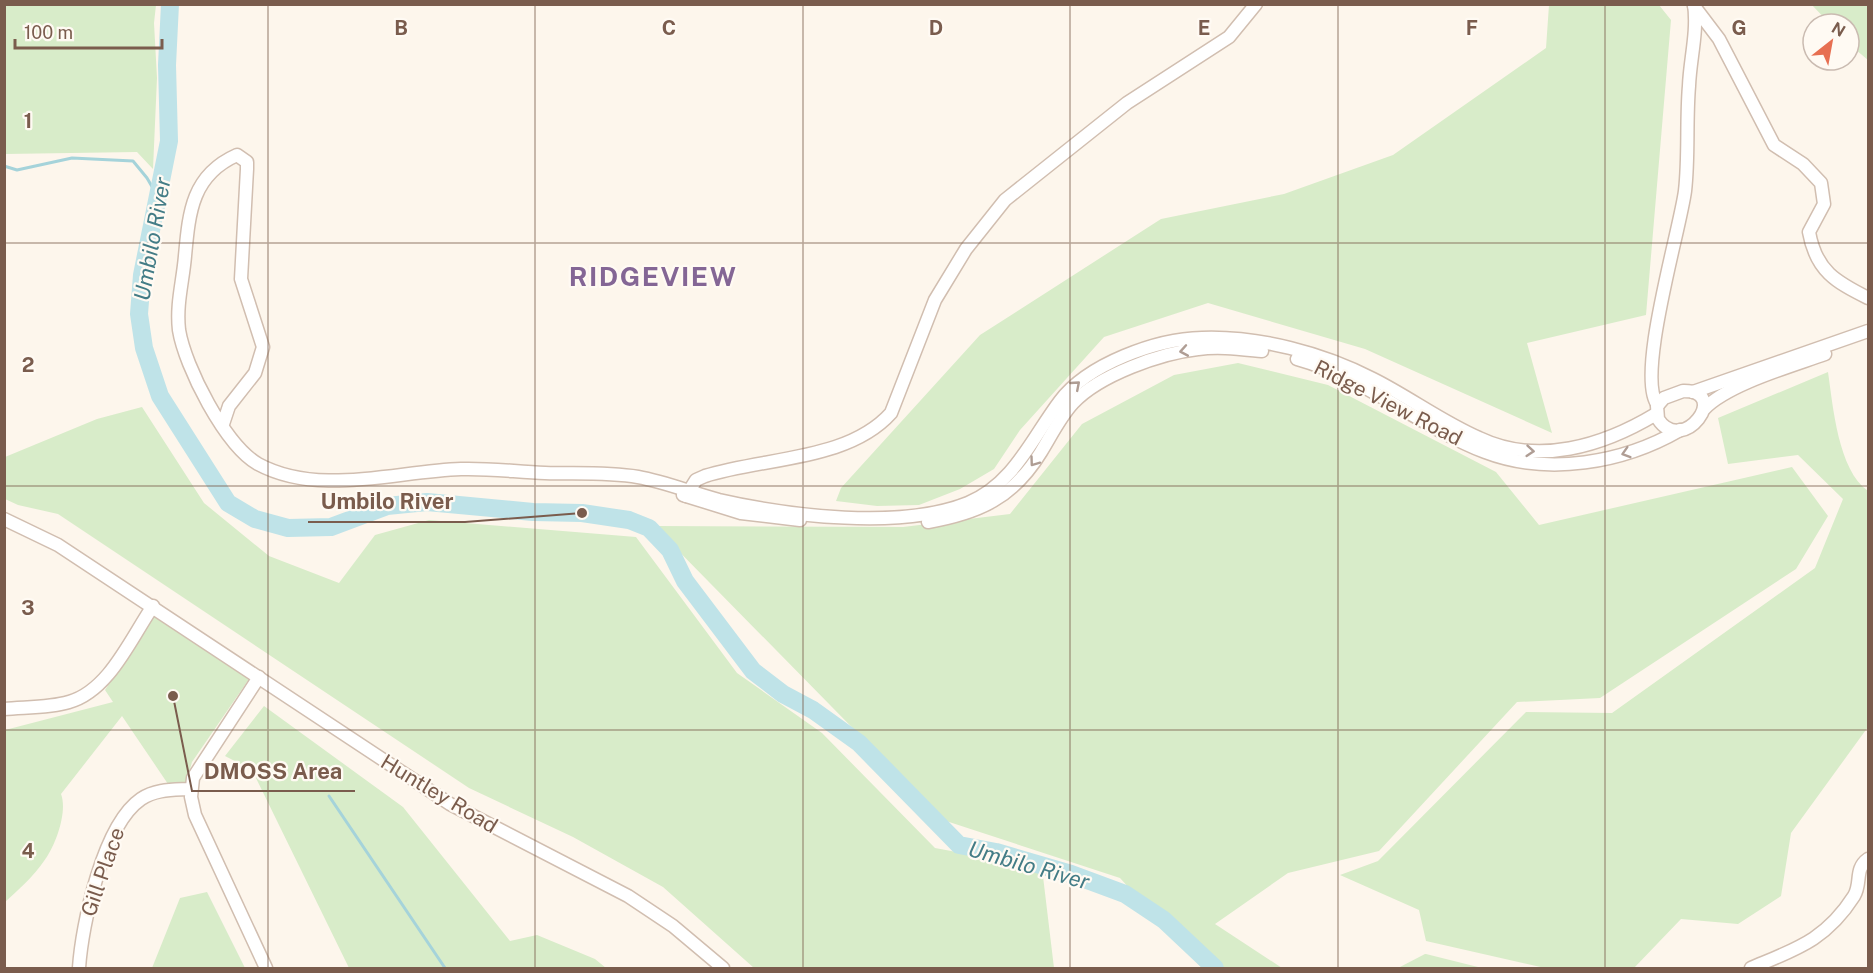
<svg xmlns="http://www.w3.org/2000/svg" width="1873" height="973" font-family="'Public Sans',sans-serif">
<style>
.green{fill:#d8ecc9}
.lines{fill:none;stroke-linecap:round;stroke-linejoin:round}
.stream{stroke:#a5d3da;stroke-width:3}
.river{stroke:#bfe3e8;stroke-width:18}
.minor-casing{stroke:#d1beb0;stroke-width:15}
.minor{stroke:#fff;stroke-width:12}
.oneway{stroke:#af9d94}
.grid{fill:none;stroke:#7a5c4d;stroke-width:1.5;stroke-opacity:0.55}
.labels{text-anchor:middle;stroke-width:4.5;stroke-linejoin:round;paint-order:stroke}
.street-label{font-size:21px;fill:#7a5c4d;stroke:#fffaf3}
.water-label{font-size:22px;font-style:italic;fill:#437c86;stroke:#fffaf3}
.district-label{font-size:27px;font-weight:bold;letter-spacing:1.5px;fill:#846695;stroke:#fffaf3}
.grid-label{font-size:20px;text-anchor:middle;font-weight:bold;fill:#7a5c4d;stroke:#fffaf3;stroke-width:4.5;stroke-linejoin:round;paint-order:stroke}
.leader{fill:none;stroke:#7a5c4d;stroke-width:2}
.callout-dot{fill:#7a5c4d;stroke:#fffaf3;stroke-width:2}
.callout-label{font-size:22px;text-anchor:middle;font-weight:bold;fill:#7a5c4d;stroke:#fffaf3;stroke-width:4.5;stroke-linejoin:round;paint-order:stroke}
</style>
<rect width="100%" height="100%" fill="#fdf6ec"/>
<g class="green">
<path d="M 5,4 L 156,5 L 154,23 L 157,78 L 153,169 L 137,152 L 5,154 Z"/>
<path d="M 1549,5 L 1659,5 L 1671,20 L 1646,315 L 1527,343 L 1552,433 L 1365,349 L 1208,303 L 1104,337 L 1020,430 L 994,469 L 960,489 L 919,505 L 877,506 L 836,501 L 841,488 L 980,335 L 1161,219 L 1284,194 L 1393,155 L 1546,48 Z"/>
<path d="M 1812,5 L 1868,5 L 1868,60 L 1849,44 L 1849,24 L 1830,24 Z"/>
<path d="M 1238,363 L 1328,385 L 1496,472 L 1539,525 L 1792,467 L 1828,516 L 1796,569 L 1600,698 L 1517,702 L 1379,851 L 1288,873 L 1215,924 L 1282,968 L 1202,968 L 1120,878 L 943,820 L 654,526 L 903,527 L 1010,514 L 1082,424 L 1174,375 Z"/>
<path d="M 1828,372 C 1833,406 1838,470 1868,491 L 1868,727 L 1791,833 L 1781,896 L 1738,924 L 1681,919 L 1634,968 L 1545,968 L 1426,941 L 1419,910 L 1340,875 L 1378,861 L 1526,712 L 1612,713 L 1815,568 L 1843,499 L 1798,455 L 1728,464 L 1718,418 Z"/>
<path d="M 142,407 L 204,503 L 269,556 L 339,583 L 375,535 L 429,520 L 636,537 L 737,673 L 822,733 L 935,848 L 1042,868 L 1054,968 L 754,968 L 663,887 L 573,837 L 469,788 L 58,514 L 18,505 L 5,499 L 5,457 L 97,419 Z"/>
<path d="M 155,615 L 249,679 L 192,762 L 186,784 L 168,784 L 122,716 L 61,794 C 68,812 55,847 44,861 C 34,876 18,890 5,902 L 5,730 L 113,702 L 105,690 Z"/>
<path d="M 264,706 L 403,807 L 510,941 L 537,935 L 595,959 L 606,968 L 349,968 L 252,770 L 225,756 Z"/>
<path d="M 207,892 L 245,968 L 152,968 L 180,898 Z"/>
<path d="M 1425,954 L 1426,954 L 1482,968 L 1398,968 Z"/>
</g>
<g class="lines">
<g class="stream">
<path d="M 4,166 L 17,170 L 72,158 L 133,161 L 147,178 L 158,197"/>
<path d="M 329,796 L 445,968"/>
</g>
<path class="river" d="M 170,4 L 167,65 L 169,141 L 142,275 L 139,314 L 144,348 L 160,396 L 228,503 L 255,519 L 288,528 L 331,527 L 387,506 L 427,502 L 533,512 L 582,513 L 629,520 L 649,528 L 670,550 L 685,581 L 753,671 L 783,694 L 813,710 L 859,743 L 959,845 L 996,852 L 1071,874 L 1125,894 L 1164,920 L 1215,968"/>
<defs>
<g id="minor">
<path d="M 1694,6 L 1719,39 L 1774,145 L 1803,164 L 1821,183 L 1824,204 L 1809,232 C 1816,271 1836,282 1868,298"/>
<path d="M 1297,359 C 1366,378 1420,427 1485,452 C 1548,476 1623,463 1680,430"/>
<path d="M 1683,391 C 1732,390 1683,457 1658,419 L 1657,406 L 1664,398 Z"/>
<path d="M 1693,392 L 1868,331"/>
<path d="M 1658,405 C 1635,379 1680,230 1685,191 C 1689,157 1686,121 1689,86 C 1690,59 1698,32 1694,4"/>
<path d="M 1704,409 C 1728,384 1792,366 1825,354"/>
<path d="M 223,424 L 229,406 L 255,373 L 263,347 L 241,279 L 247,169 L 247,162 L 237,155 C 192,175 189,212 185,256 C 183,281 176,304 179,330 C 185,367 225,445 258,464 C 319,497 396,471 461,469 C 489,468 517,472 545,473 C 576,474 607,472 638,477 C 666,482 692,493 719,500 C 789,516 901,530 968,503 C 1014,484 1032,438 1060,401 C 1088,364 1156,339 1202,338 C 1259,336 1323,353 1373,379 C 1409,397 1442,422 1479,438 C 1538,466 1603,446 1656,414"/>
<path d="M 683,495 L 741,513 L 800,520"/>
<path d="M 686,496 L 696,480 L 705,476 C 765,457 848,461 891,413 L 935,300 L 966,249 L 1005,200 L 1127,103 L 1229,37 L 1256,4"/>
<path d="M 4,519 L 58,545 L 450,804 L 628,896 L 673,926 L 723,968"/>
<path d="M 928,522 C 979,513 1013,498 1041,452 C 1051,436 1060,417 1073,403 C 1099,375 1161,353 1198,349 C 1219,346 1241,349 1262,351"/>
<path d="M 259,677 L 193,778 L 191,797 L 195,815 L 266,968"/>
<path d="M 4,709 C 25,707 49,708 69,702 C 109,691 131,638 153,606"/>
<path d="M 79,968 C 82,924 103,825 141,799 C 156,789 173,790 190,789"/>
<path d="M 1751,968 C 1796,949 1826,940 1854,896 C 1862,883 1854,869 1868,859"/>
</g>
</defs>
<use href="#minor" class="minor-casing"/>
<use href="#minor" class="minor"/>
</g>
<defs><path id="oneway-chevron" d="M-2-3.5L2.5 0L-2 3.5" fill="none" stroke-width="1.6" stroke-linecap="round" stroke-linejoin="round" transform="scale(1.5)"/></defs>
<g class="oneway">
<use href="#oneway-chevron" transform="translate(1184 351) rotate(170)"/>
<use href="#oneway-chevron" transform="translate(1076 385) rotate(-41)"/>
<use href="#oneway-chevron" transform="translate(1530 451) rotate(5)"/>
<use href="#oneway-chevron" transform="translate(1626 453) rotate(163)"/>
<use href="#oneway-chevron" transform="translate(1034 462) rotate(126)"/>
</g>
<path class="grid" d="M 268,4 L 268,968M 535,4 L 535,968M 803,4 L 803,968M 1070,4 L 1070,968M 1338,4 L 1338,968M 1605,4 L 1605,968M 4,243 L 1868,243M 4,486 L 1868,486M 4,730 L 1868,730"/>
<g class="labels">
<g class="street-label">
<text transform="translate(1388 403) rotate(27)" y="7">Ridge View Road</text>
<text transform="translate(439 794) rotate(31)" y="7">Huntley Road</text>
<text transform="translate(103 872) rotate(-71)" y="7">Gill Place</text>
</g>
<g class="water-label">
<text transform="translate(152 239) rotate(-80)" y="8">Umbilo River</text>
<text transform="translate(1029 865) rotate(16)" y="8">Umbilo River</text>
</g>
<g class="district-label">
<text x="653" y="286">RIDGEVIEW</text>
</g>
</g>
<g class="grid-label">
<text x="401" y="35">B</text>
<text x="669" y="35">C</text>
<text x="936" y="35">D</text>
<text x="1204" y="35">E</text>
<text x="1472" y="35">F</text>
<text x="1739" y="35">G</text>
<text x="28" y="128">1</text>
<text x="28" y="372">2</text>
<text x="28" y="615">3</text>
<text x="28" y="858">4</text>
</g>
<path class="leader" d="M582 513L465 522H308M173 696L192 791H355"/>
<g class="callout-dot">
<circle cx="582" cy="513" r="6"/>
<circle cx="173" cy="696" r="6"/>
</g>
<g class="callout-label">
<text x="387" y="509">Umbilo River</text>
<text x="273" y="779">DMOSS Area</text>
</g>
<rect width="1873" height="973" fill="none" stroke="#7a5c4d" stroke-width="12"/>
<g transform="translate(1831 42) rotate(31)"><circle r="28" fill="#fffaf3" stroke="#cabbb1" stroke-width="1.5"/>
<path d="M0-4.5L10 22L0 15L-10 22Z" fill="#e76f51"/>
<text y="-9" font-size="16" font-weight="bold" text-anchor="middle" fill="#7a5c4d">N</text>
</g>
<path d="M15 39v9h147v-9" fill="none" stroke="#7a5c4d" stroke-width="3"/>
<text x="24" y="39" font-size="18" fill="#7a5c4d" stroke="#fffaf3" stroke-width="4.5" paint-order="stroke">100 m</text>
</svg>
